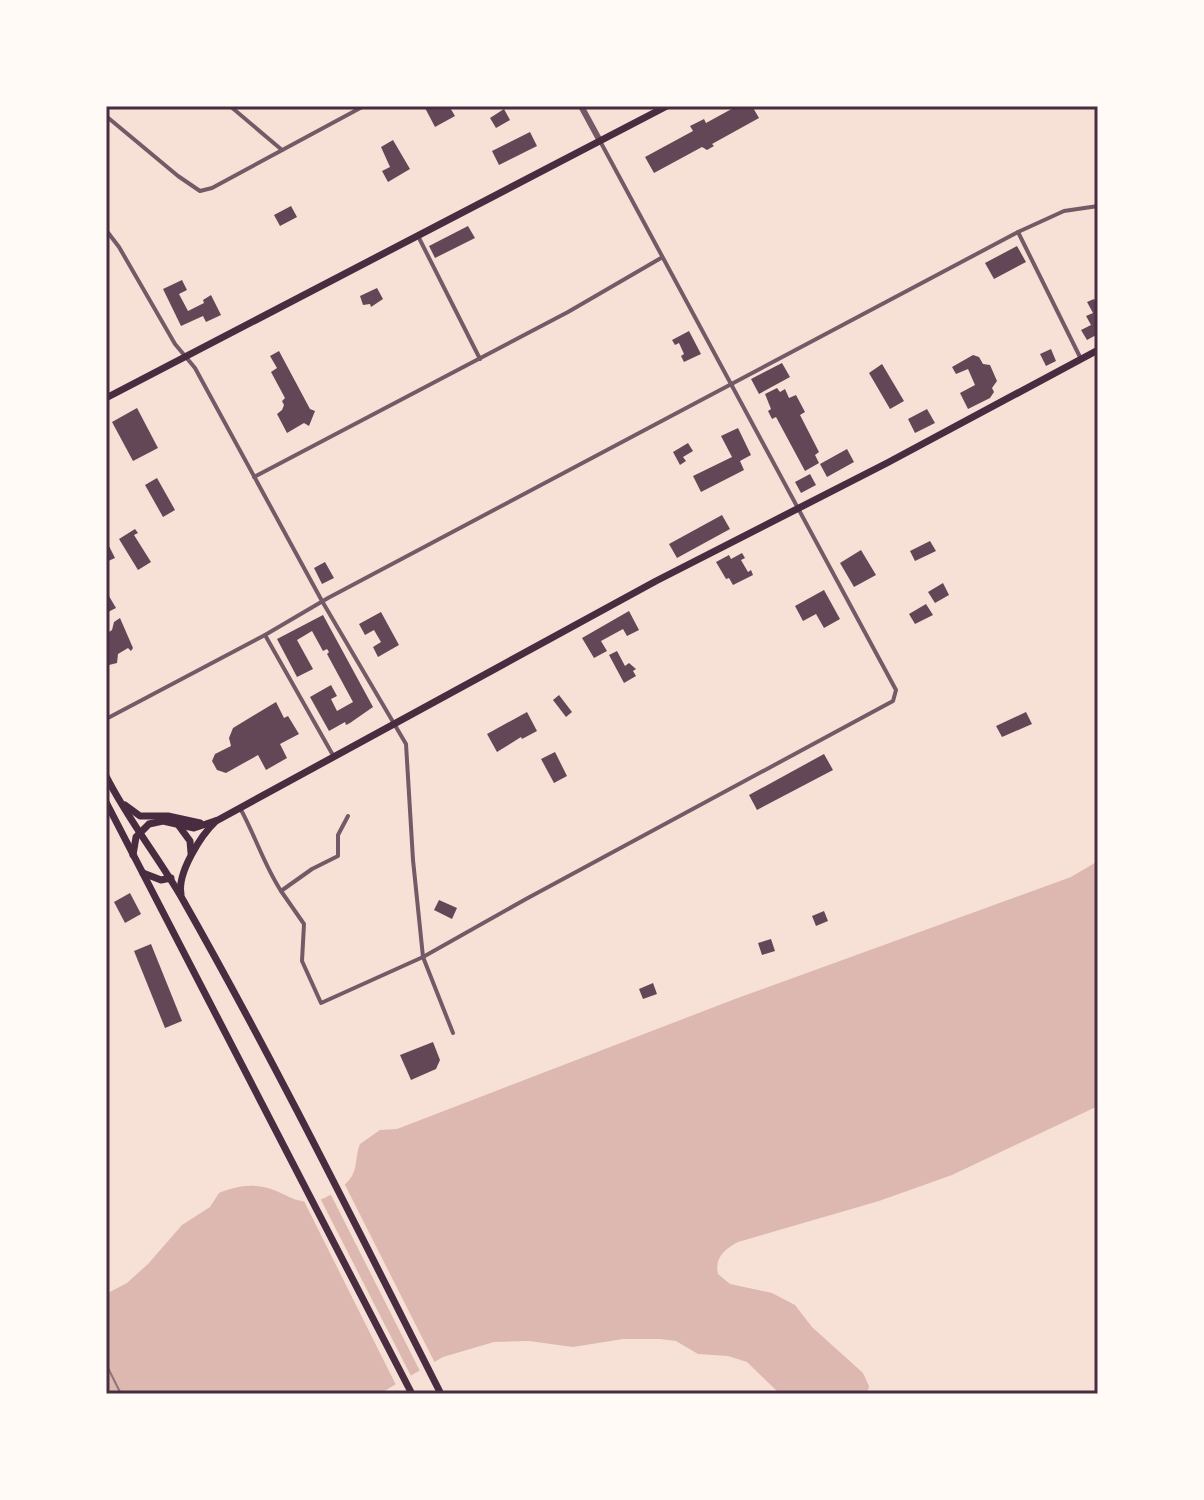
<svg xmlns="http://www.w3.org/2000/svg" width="1204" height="1500" font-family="Mulish,sans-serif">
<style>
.water{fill:#dcb8b0}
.pier{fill:#f7e1d7}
.building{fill:#644757}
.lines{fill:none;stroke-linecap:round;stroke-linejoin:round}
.minor{stroke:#755966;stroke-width:4}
.tertiary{stroke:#755966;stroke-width:6}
.primary{stroke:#4a2c40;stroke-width:7}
.rail{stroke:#8f747c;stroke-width:2}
.neatline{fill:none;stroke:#4a2c40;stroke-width:3}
</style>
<rect width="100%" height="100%" fill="#f7e1d7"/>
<path class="water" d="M 1098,861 L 1098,1106 L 952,1175 L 879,1201 L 738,1242 C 725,1249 714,1258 718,1274 L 730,1284 L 772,1293 L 795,1305 L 812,1327 L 863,1373 L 869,1386 L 867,1394 L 780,1394 L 747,1362 L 728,1356 L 698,1354 L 676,1341 L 660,1339 L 623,1339 L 573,1347 L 529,1341 L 494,1342 L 443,1357 L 379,1394 L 106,1394 L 106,1294 L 127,1283 L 148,1264 L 182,1225 L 210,1207 L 219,1193 C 229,1189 243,1185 255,1186 C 286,1187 297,1214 330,1195 C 337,1191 345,1185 350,1179 C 358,1169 355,1155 360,1144 L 380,1130 L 397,1129 L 735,999 L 1071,877 Z"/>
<g class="pier">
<path d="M 343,1181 L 436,1365 L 421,1373 L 329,1191 Z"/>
<path d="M 319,1196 L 412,1378 L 397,1387 L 303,1199 Z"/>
</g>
<g class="building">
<path d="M 424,106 L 449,106 L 455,116 L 435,127 Z"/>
<path d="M 737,106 L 752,106 L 759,118 L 712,144 L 714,146 L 707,150 L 702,147 L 654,173 L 645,157 L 693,131 L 690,126 L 704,119 L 706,123 Z"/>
<path d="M 504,109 L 510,120 L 496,128 L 490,118 Z"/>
<path d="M 530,132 L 537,146 L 499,165 L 492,151 Z"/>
<path d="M 393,140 L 410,169 L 388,182 L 382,171 L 390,167 L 381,147 Z"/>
<path d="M 291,206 L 297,217 L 280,226 L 274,215 Z"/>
<path d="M 468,226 L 475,238 L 435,258 L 429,246 Z"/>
<path d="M 1017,246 L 1026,262 L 994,279 L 985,263 Z"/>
<path d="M 182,280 L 187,290 L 179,294 L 188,311 L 204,303 L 203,300 L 211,295 L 221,315 L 206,322 L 203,316 L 181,326 L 163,289 Z"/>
<path d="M 377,288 L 383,299 L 371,307 L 370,304 L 363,305 L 360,296 Z"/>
<path d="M 1094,299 L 1098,305 L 1098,334 L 1087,340 L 1081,330 L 1091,325 L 1086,316 L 1093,313 L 1087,302 Z"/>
<path d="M 689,331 L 701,354 L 684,362 L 681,356 L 684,354 L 679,343 L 675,345 L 672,340 Z"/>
<path d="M 1051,349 L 1056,361 L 1046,366 L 1040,354 Z"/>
<path d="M 279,351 L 310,409 L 315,411 L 309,426 L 304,423 L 287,433 L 277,414 L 282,410 L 284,405 L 282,401 L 285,398 L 271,372 L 277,368 L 270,356 Z"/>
<path d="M 973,355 L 979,357 L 983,364 L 990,365 L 997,381 L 992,388 L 994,392 L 990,398 L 968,409 L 960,393 L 975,385 L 968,369 L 956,374 L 952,367 Z"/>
<path d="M 782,363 L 790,377 L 759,394 L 751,379 Z"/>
<path d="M 882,364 L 904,401 L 890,409 L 869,373 Z"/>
<path d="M 777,388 L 780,392 L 785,389 L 789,398 L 796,395 L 805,412 L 800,415 L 819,452 L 815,455 L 819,463 L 805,471 L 776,417 L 772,419 L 768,411 L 771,409 L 765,394 Z"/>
<path d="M 137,408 L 158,448 L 133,461 L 112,422 Z"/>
<path d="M 927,409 L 935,423 L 915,433 L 908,419 Z"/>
<path d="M 738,428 L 751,455 L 740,461 L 744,470 L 701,492 L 693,476 L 732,457 L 721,436 Z"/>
<path d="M 688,443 L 693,451 L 683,457 L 686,461 L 680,465 L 673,452 Z"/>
<path d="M 847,449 L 854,462 L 827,477 L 820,464 Z"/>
<path d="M 810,474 L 816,485 L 801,493 L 795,482 Z"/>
<path d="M 157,478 L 175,510 L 163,517 L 145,485 Z"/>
<path d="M 722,515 L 730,529 L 677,558 L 669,544 Z"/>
<path d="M 135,529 L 138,533 L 134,535 L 151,562 L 138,570 L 119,539 Z"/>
<path d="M 106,540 L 115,558 L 106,562 Z"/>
<path d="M 930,541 L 936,551 L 915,561 L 910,551 Z"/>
<path d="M 861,550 L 876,575 L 854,587 L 840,563 Z"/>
<path d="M 742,553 L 745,558 L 741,560 L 748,572 L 751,570 L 753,575 L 733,585 L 729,578 L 726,579 L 716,562 L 729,555 L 731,559 Z"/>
<path d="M 325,562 L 334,578 L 322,584 L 314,568 Z"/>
<path d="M 943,583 L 949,595 L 935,603 L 928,592 Z"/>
<path d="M 824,590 L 840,619 L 824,628 L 816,614 L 803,621 L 795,606 Z"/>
<path d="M 106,591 L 116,608 L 108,612 L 106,610 Z"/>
<path d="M 926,604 L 933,615 L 915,624 L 909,614 Z"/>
<path d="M 629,611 L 639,630 L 627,636 L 623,629 L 601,641 L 607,651 L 594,658 L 582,638 Z"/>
<path d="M 381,612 L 399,645 L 378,657 L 373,647 L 381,642 L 374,630 L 365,635 L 359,624 Z"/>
<path d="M 323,615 L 373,707 L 350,723 L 346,725 L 345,722 L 329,731 L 310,697 L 331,685 L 337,696 L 331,699 L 337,711 L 353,702 L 327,654 L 329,652 L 327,649 L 323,651 L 312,631 L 297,640 L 313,669 L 297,677 L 277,639 Z"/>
<path d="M 120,618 L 133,648 L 131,651 L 128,648 L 118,654 L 117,663 L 109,665 L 106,663 L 106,634 L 112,630 L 114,622 Z"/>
<path d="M 617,651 L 625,666 L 629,663 L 636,669 L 633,671 L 636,676 L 624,683 L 609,655 Z"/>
<path d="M 559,695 L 572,712 L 566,717 L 553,700 Z"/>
<path d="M 276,702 L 284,718 L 288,716 L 299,734 L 280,744 L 287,758 L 266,770 L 258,755 L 226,773 L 217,770 L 212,761 L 215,754 L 231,746 L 229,738 L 233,728 Z"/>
<path d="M 527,712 L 537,731 L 522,739 L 521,737 L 497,752 L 487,734 Z"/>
<path d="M 1026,712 L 1032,724 L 1002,737 L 996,726 Z"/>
<path d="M 555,752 L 567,776 L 554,783 L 541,759 Z"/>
<path d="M 824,754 L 833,770 L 757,810 L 749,795 Z"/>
<path d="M 130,893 L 141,914 L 125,923 L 114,902 Z"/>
<path d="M 439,900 L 457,908 L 452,919 L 434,910 Z"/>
<path d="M 824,911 L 828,921 L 816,926 L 812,916 Z"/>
<path d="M 771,939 L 775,951 L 762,955 L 758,943 Z"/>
<path d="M 151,944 L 182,1021 L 165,1028 L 134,951 Z"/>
<path d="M 653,983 L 657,994 L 643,999 L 639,989 Z"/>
<path d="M 433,1042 L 440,1060 L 436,1069 L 411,1080 L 400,1055 Z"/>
</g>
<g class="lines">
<g class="minor">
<path d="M 230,106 L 282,150"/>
<path d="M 106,116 L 178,176 L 200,191 L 212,188 L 364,106"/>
<path d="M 106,230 L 119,247 L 175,344 L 195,368 L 322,601 L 406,744 L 413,860 L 423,957 L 453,1033"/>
<path d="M 1018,232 L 1081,359"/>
<path d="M 418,236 L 480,359"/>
<path d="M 254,477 L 568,312 L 661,258"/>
<path d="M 265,635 L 334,757"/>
<path d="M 106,719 L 265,635 L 328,598 L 1018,232 L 1064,211 L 1098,206"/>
<path d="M 240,808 C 255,835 264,865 281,891"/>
<path d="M 348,816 L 338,835 L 338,856 L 312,869 L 281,891 L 304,924 L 302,961 L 321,1003 L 423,957 L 526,899 L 893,701 L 896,690 L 600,141"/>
</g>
<path class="tertiary" d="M 581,106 L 600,141"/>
<g class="primary">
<path d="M 106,398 L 667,106"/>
<path d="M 106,776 C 128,820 159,858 183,900 C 275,1062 357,1228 441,1394"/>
<path d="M 106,802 L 412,1394"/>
<path d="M 125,805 L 140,816 L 168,816 L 200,823"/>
<path d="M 179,826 L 190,841 L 191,853"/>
<path d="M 133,855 L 136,837 L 149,824 L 163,821 L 194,828 L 218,820 L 656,581 L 887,463 L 1098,350"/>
<path d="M 143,873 L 161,880 L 171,878"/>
<path d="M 181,894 C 177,873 201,835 216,821"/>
</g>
<path class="rail" d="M 106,1364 L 121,1394"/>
</g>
<rect width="1204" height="1500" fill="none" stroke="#fffaf5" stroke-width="216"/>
<rect x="108" y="108" width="988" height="1284" class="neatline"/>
</svg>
